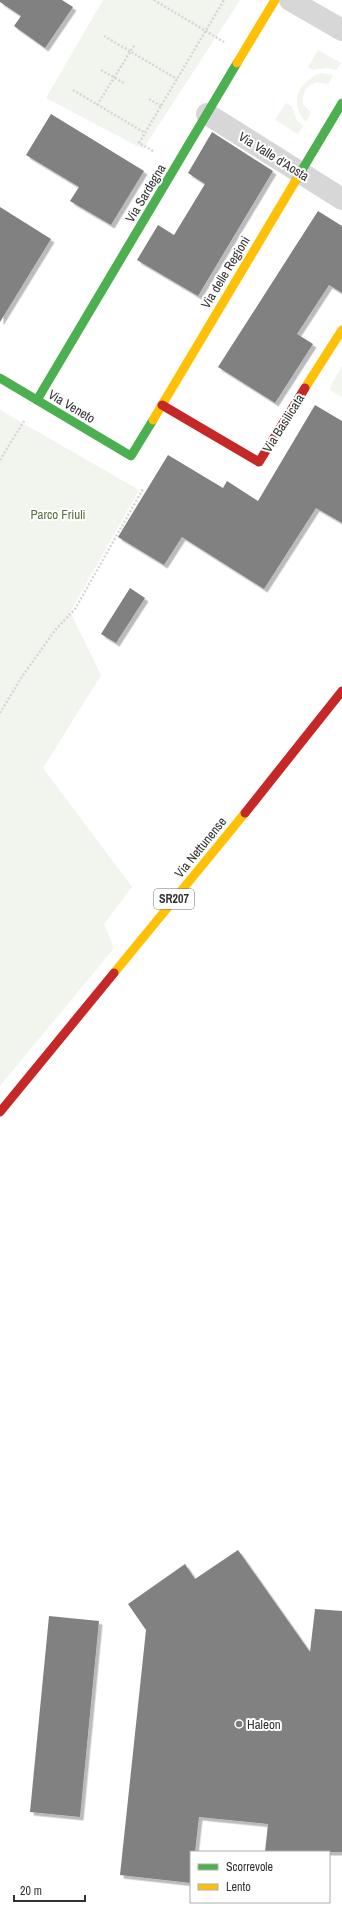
<svg xmlns="http://www.w3.org/2000/svg" width="342" height="1915" font-family="'Archivo Narrow',sans-serif">
<style>
.green{fill:#f1f5ed}
.building{fill:#818181;filter:url(#shadow)}
.lines{fill:none;stroke-linecap:round;stroke-linejoin:round}
.path{stroke:#d6d6d6;stroke-width:2.5;stroke-dasharray:2 2;stroke-linecap:butt}
.street{stroke:#d7d7d7;stroke-width:22}
.fast{stroke:#4caf50;stroke-width:9}
.slow{stroke:#ffc107;stroke-width:9}
.jam{stroke:#c62828;stroke-width:9}
.poi-dot{fill:#7a7a7a;stroke:#fff;stroke-width:1.5}
.labels{text-anchor:middle;stroke-width:4;stroke-linejoin:round;paint-order:stroke}
.shield{fill:#fff;stroke:#707070;stroke-width:1}
.shield-label{font-size:12px;font-weight:bold;fill:#333}
.street-label{font-size:13px;fill:#333;stroke:#fff}
.park-label{font-size:13px;fill:#56703f;stroke:#fff}
.poi-label{font-size:13px;fill:#333;stroke:#fff;text-anchor:start}
</style>
<defs>
<filter id="shadow"><feDropShadow dx="3.5" dy="3.5" stdDeviation="0" flood-color="#0004"/></filter>
</defs>
<rect width="100%" height="100%" fill="#fff"/>
<g class="green">
<path d="M 103,0 L 240,0 L 143,149 L 46,98 Z"/>
<path d="M 318,50 L 341,63 L 336,70 L 326,68 L 313,70 L 308,67 Z"/>
<path d="M 321,73 L 333,75 L 328,84 L 316,82 C 306,86 302,93 303,104 L 311,113 L 306,122 C 288,102 298,82 321,73 Z"/>
<path d="M 286,103 L 292,106 L 296,119 L 303,126 L 298,134 L 275,120 Z"/>
<path d="M 342,366 L 342,397 L 330,390 L 332,383 Z"/>
<path d="M 0,410 L 139,490 L 70,612 L 101,675 L 43,768 L 132,887 L 104,924 L 114,948 L 0,1086 Z"/>
</g>
<g class="building">
<path d="M 0,0 L 62,0 L 73,7 L 45,48 L 14,26 L 21,16 L 0,2 Z"/>
<path d="M 51,114 L 144,171 L 111,225 L 70,201 L 79,187 L 26,155 Z"/>
<path d="M 212,132 L 273,171 L 198,296 L 137,260 L 158,225 L 174,235 L 205,184 L 188,173 Z"/>
<path d="M 0,207 L 51,239 L 0,322 Z"/>
<path d="M 318,211 L 342,226 L 342,293 L 329,285 L 297,334 L 313,344 L 275,403 L 218,367 Z"/>
<path d="M 315,405 L 342,421 L 342,523 L 316,508 L 264,589 L 182,537 L 164,565 L 118,537 L 168,455 L 223,488 L 227,481 L 258,501 Z"/>
<path d="M 130,588 L 145,598 L 116,643 L 101,634 Z"/>
<path d="M 238,1550 L 310,1652 L 315,1609 L 342,1611 L 342,1852 L 265,1852 L 268,1824 L 199,1817 L 195,1852 L 191,1852 L 191,1883 L 120,1875 L 146,1630 L 128,1604 L 185,1564 L 195,1579 Z"/>
<path d="M 49,1616 L 99,1621 L 80,1817 L 30,1812 Z"/>
</g>
<g class="lines">
<g class="path">
<path d="M 154,0 L 224,42"/>
<path d="M 104,36 L 177,79"/>
<path d="M 101,70 L 124,83"/>
<path d="M 73,90 L 145,133"/>
<path d="M 149,99 L 161,106"/>
<path d="M 97,105 L 135,44"/>
<path d="M 153,151 L 139,143 L 224,0"/>
<path d="M 0,460 L 24,421"/>
<path d="M 0,713 L 21,678 L 56,629 L 75,609 L 143,489"/>
</g>
<g class="street">
<path d="M 290,0 L 342,30"/>
<path d="M 207,114 L 342,199"/>
</g>
<g class="fast">
<path d="M 296,180 L 342,103"/>
<path d="M 0,378 L 131,456 L 153,420"/>
<path d="M 37,400 L 237,63"/>
</g>
<g class="slow">
<path d="M 237,63 L 275,0"/>
<path d="M 305,388 L 342,330"/>
<path d="M 153,420 L 296,180"/>
<path d="M 114,973 L 245,813"/>
</g>
<g class="jam">
<path d="M 162,405 L 259,462 L 305,388"/>
<path d="M 245,813 L 342,691"/>
<path d="M 0,1112 L 114,973"/>
</g>
</g>
<circle class="poi-dot" cx="239" cy="1724" r="4"/>
<g class="labels">
<rect class="shield" x="154" y="889" width="40" height="20" rx="3"/>
<g class="shield-label">
<text x="174" y="903">SR207</text>
</g>
<g class="street-label">
<text transform="translate(274 156) rotate(32)" y="5">Via Valle d'Aosta</text>
<text transform="translate(145 193) rotate(-59)" y="5">Via Sardegna</text>
<text transform="translate(225 272) rotate(-59)" y="5">Via delle Regioni</text>
<text transform="translate(72 406) rotate(31)" y="5">Via Veneto</text>
<text transform="translate(283 423) rotate(-58)" y="5">Via Basilicata</text>
<text transform="translate(200 847) rotate(-51)" y="5">Via Nettunense</text>
</g>
<g class="park-label">
<text x="58" y="519">Parco Friuli</text>
</g>
<g class="poi-label">
<text x="247" y="1729">Haleon</text>
</g>
</g>
<rect x="190" y="1851" width="140" height="52" fill="#ffffff" stroke="#adadad"/>
<rect x="198" y="1864" width="20" height="6" fill="#4caf50" stroke="#adadad"/>
<text x="226" y="1871" font-size="12" fill="#333333">Scorrevole</text>
<rect x="198" y="1884" width="20" height="6" fill="#ffc107" stroke="#adadad"/>
<text x="226" y="1891" font-size="12" fill="#333333">Lento</text>
<path d="M14 1895v6h71v-6" fill="none" stroke="#333333" stroke-width="2"/>
<text x="20" y="1895" font-size="12" fill="#333333" stroke="#ffffff" stroke-width="3" paint-order="stroke">20 m</text>
</svg>
